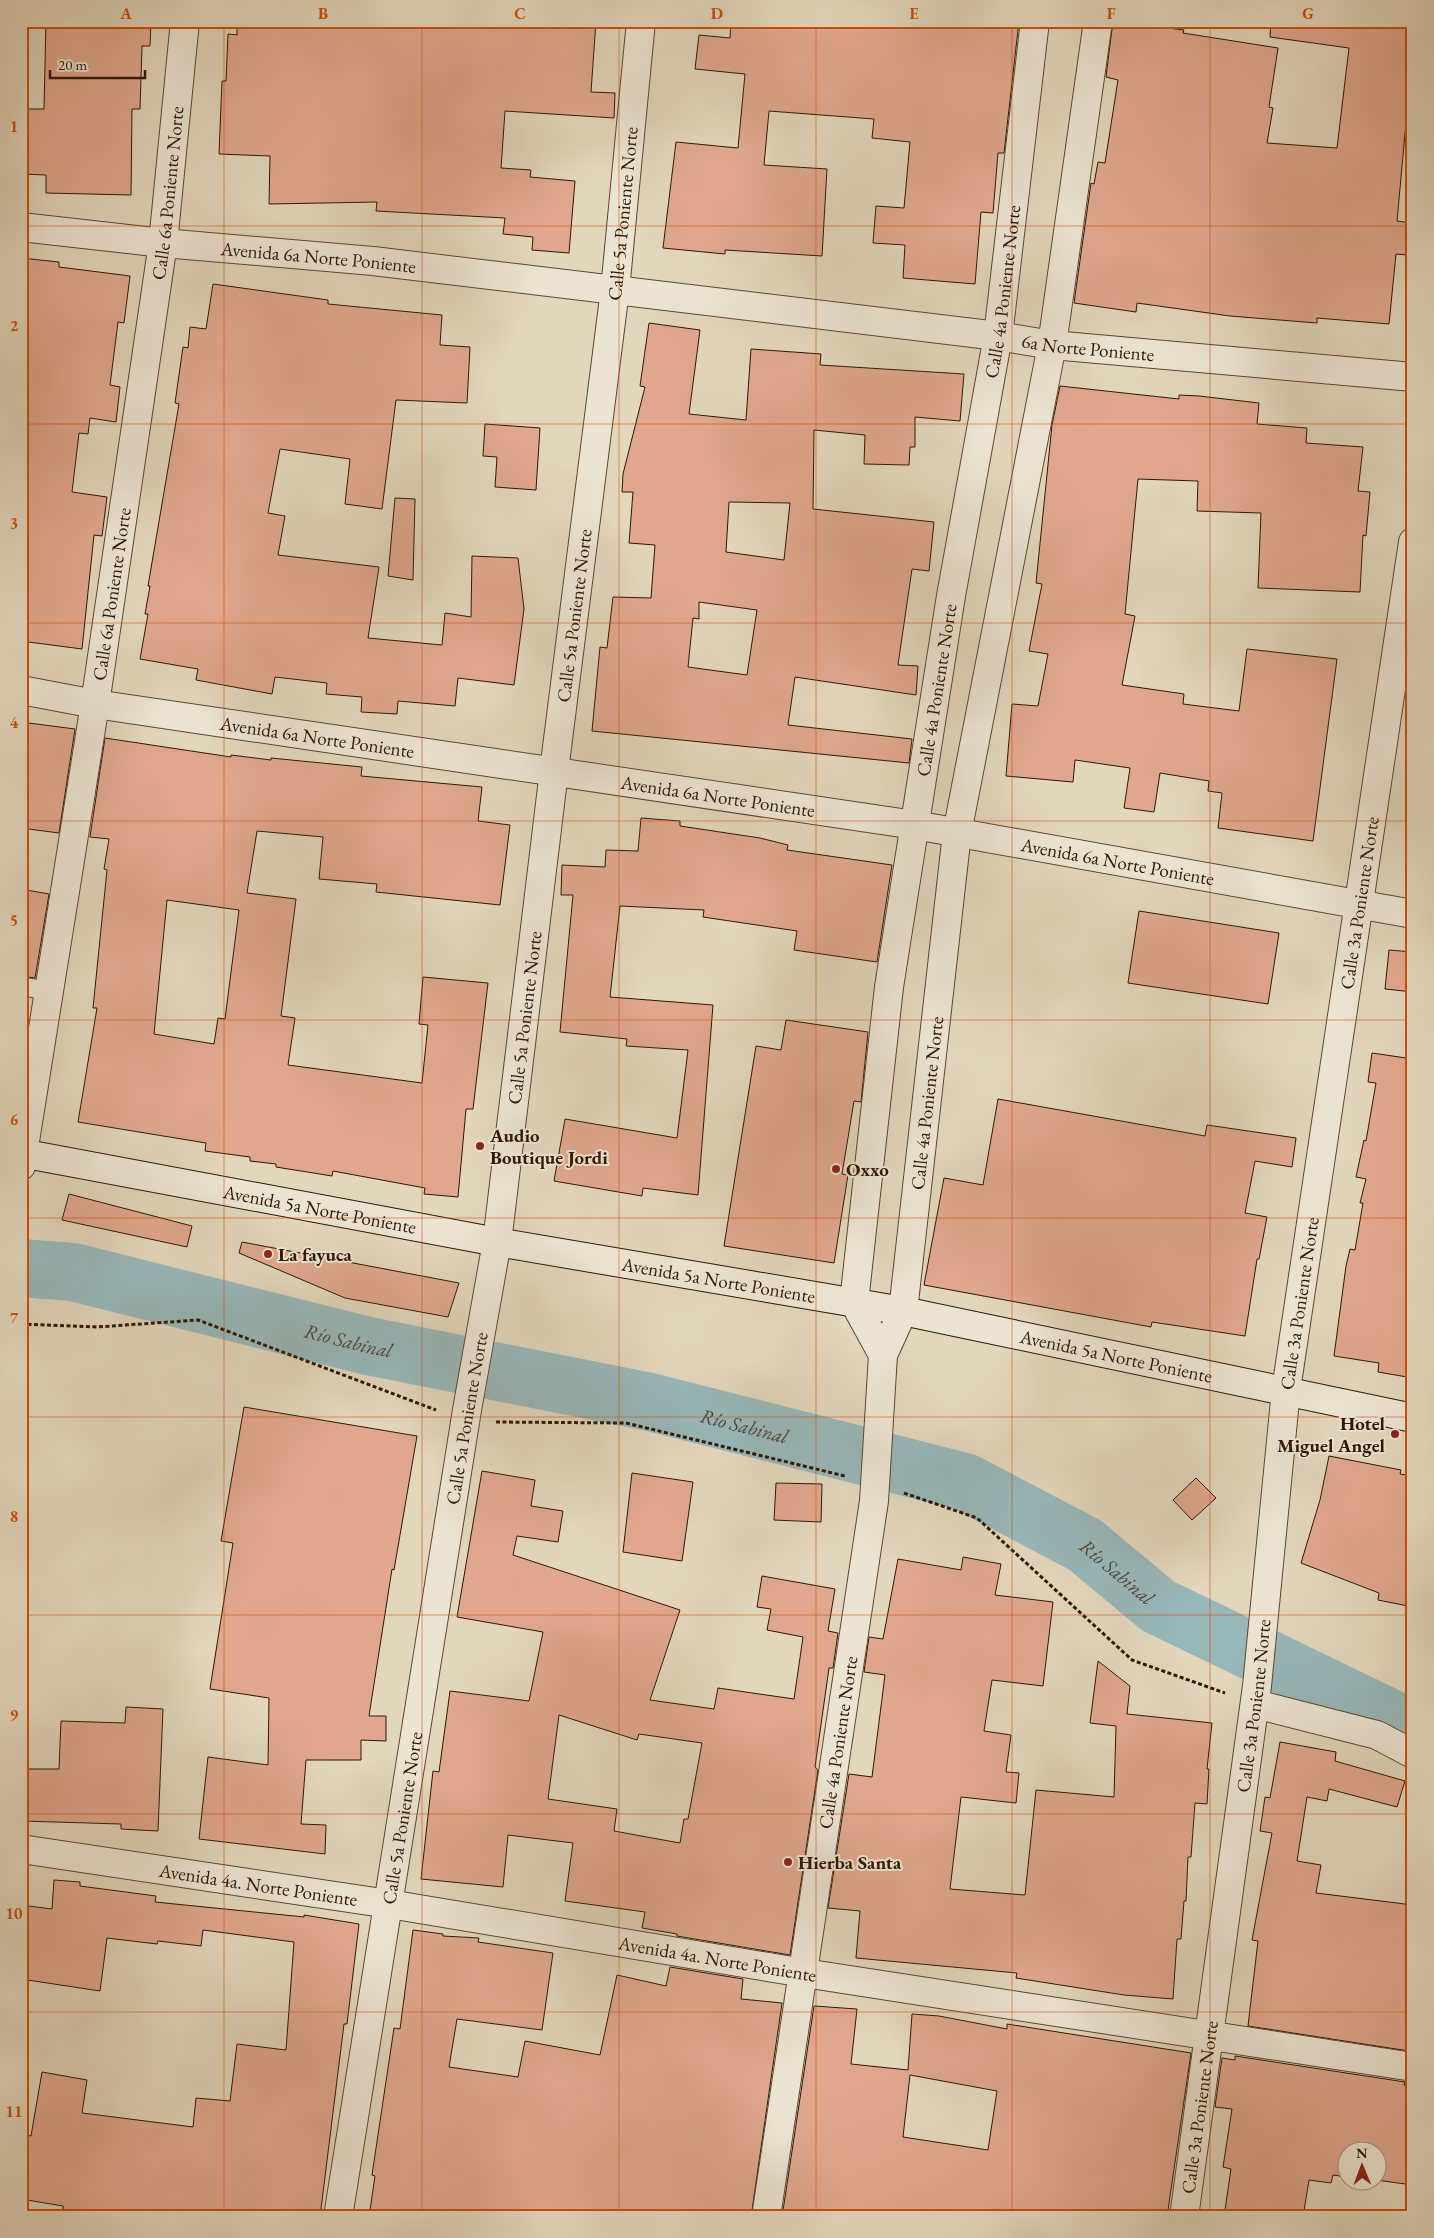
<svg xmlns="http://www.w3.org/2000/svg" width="1434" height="2238" font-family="'EB Garamond',serif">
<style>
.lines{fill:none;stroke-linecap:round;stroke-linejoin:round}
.river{stroke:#98b7b9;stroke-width:58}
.building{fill:#e0a78e;stroke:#2f1703;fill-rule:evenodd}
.lane-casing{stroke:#5c4731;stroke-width:20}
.street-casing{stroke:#5c4731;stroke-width:30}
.secondary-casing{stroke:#2f1703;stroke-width:30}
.path{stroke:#2f1703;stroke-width:3;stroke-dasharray:4 2.5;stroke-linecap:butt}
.lane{stroke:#ece4d3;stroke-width:18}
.street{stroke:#ece4d3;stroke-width:28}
.secondary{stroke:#ece4d3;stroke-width:28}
.grid{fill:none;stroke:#cc4f0b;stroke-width:1;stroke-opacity:0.55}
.poi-dot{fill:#8f2418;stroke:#ece4d3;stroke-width:2}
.labels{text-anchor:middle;stroke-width:4;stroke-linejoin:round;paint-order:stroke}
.street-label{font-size:19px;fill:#2f1703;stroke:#ece4d3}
.poi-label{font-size:19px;font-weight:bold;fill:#2f1703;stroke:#ece4d3;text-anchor:start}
.water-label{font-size:20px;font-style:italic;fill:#4e473a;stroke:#ece4d3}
.neatline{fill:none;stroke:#cc4f0b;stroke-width:2}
.grid-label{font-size:16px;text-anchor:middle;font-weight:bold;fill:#cc4f0b}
</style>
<rect width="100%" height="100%" fill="#e2d6bc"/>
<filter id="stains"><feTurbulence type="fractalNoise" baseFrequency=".004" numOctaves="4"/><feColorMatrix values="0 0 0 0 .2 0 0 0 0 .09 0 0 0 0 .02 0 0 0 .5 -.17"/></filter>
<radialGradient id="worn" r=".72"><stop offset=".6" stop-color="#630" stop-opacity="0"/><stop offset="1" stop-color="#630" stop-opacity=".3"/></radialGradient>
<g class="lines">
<path class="river" id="s1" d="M 21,1268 L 73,1272 L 368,1346 L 650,1402 L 965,1482 L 1085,1545 L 1158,1606 L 1413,1729"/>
</g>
<g class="building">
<path d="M 46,21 L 151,21 L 150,46 L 142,46 L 140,109 L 132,109 L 131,195 L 46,193 L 46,175 L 21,174 L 21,109 L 44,109 Z"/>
<path d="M 237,21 L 596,21 L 591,92 L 615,93 L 614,118 L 505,111 L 501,168 L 531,170 L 530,177 L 575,181 L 569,253 L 532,250 L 533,237 L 503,234 L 505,218 L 376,211 L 377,202 L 269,204 L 270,156 L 219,154 L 222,81 L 226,81 L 228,34 L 237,35 Z"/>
<path d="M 731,21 L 1019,21 L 1004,153 L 998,153 L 993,213 L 981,212 L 975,284 L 903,278 L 905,245 L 873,243 L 876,206 L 904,208 L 910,142 L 872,138 L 874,119 L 769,111 L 764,165 L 827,169 L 822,256 L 725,250 L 725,254 L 663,248 L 676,142 L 738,148 L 745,74 L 695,69 L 699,35 L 730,38 Z"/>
<path d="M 1113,21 L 1169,21 L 1168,28 L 1184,30 L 1183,33 L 1278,48 L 1269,107 L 1273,108 L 1267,143 L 1337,148 L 1349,48 L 1270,37 L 1271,21 L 1413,21 L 1413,101 L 1410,123 L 1406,123 L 1397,221 L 1411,223 L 1408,255 L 1396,254 L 1389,324 L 1317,318 L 1317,323 L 1230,316 L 1137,303 L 1136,312 L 1074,303 L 1091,183 L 1094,184 L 1098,162 L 1105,163 L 1118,80 L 1106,77 Z"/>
<path d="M 21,258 L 59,262 L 59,267 L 130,276 L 124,323 L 118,322 L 110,385 L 120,387 L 116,422 L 90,418 L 88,434 L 79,433 L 72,492 L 107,497 L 102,536 L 94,535 L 82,649 L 21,641 L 21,426 L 28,374 L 21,373 Z"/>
<path d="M 213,284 L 328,300 L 328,304 L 442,315 L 440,345 L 470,347 L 467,403 L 396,400 L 382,509 L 345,504 L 350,459 L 280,449 L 268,513 L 285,516 L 278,555 L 379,567 L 368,638 L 442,645 L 445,613 L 471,617 L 472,556 L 518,558 L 524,609 L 514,685 L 458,678 L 455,706 L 398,701 L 397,714 L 361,712 L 362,697 L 326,694 L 327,683 L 275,677 L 272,694 L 196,680 L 198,669 L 140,659 L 148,614 L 145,614 L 150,586 L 148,586 L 179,404 L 175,403 L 183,347 L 188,348 L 190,327 L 206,329 Z"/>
<path d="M 649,323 L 700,330 L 689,414 L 746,420 L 751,349 L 821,354 L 820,365 L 964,374 L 960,421 L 915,417 L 915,447 L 910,447 L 909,465 L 864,464 L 865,435 L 814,430 L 813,509 L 934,522 L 929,571 L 912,569 L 898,665 L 918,666 L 916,695 L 795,677 L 788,725 L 912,739 L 909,763 L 592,731 L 600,647 L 607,648 L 613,597 L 651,598 L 655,545 L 629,543 L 633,492 L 622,492 L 623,474 L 645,387 L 640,386 ZM 729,502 L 790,503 L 784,560 L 726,552 ZM 699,602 L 757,610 L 747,675 L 688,667 L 693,618 L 699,619 Z"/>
<path d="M 1060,386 L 1179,399 L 1179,395 L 1199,396 L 1259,403 L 1257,424 L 1307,428 L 1306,443 L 1363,447 L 1358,491 L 1370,492 L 1366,536 L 1363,535 L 1360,592 L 1258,588 L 1261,513 L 1197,511 L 1198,481 L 1138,479 L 1125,614 L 1135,616 L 1122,685 L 1184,694 L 1183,704 L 1239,711 L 1247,649 L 1337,659 L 1313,841 L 1218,828 L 1222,793 L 1208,791 L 1209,781 L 1160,773 L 1154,812 L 1124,808 L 1130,768 L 1075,760 L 1073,782 L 1006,776 L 1012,704 L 1038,706 L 1048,654 L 1029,651 L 1042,584 L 1036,583 L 1052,425 Z"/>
<path d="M 485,424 L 540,428 L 536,490 L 495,487 L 497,457 L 483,456 Z"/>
<path d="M 395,498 L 415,499 L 413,580 L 388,576 Z"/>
<path d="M 21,722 L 75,729 L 59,833 L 21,828 Z"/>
<path d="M 105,738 L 231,757 L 231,755 L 271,760 L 271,758 L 362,767 L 361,776 L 482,787 L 478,821 L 510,825 L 500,905 L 376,892 L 377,884 L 319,879 L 323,837 L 257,831 L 247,893 L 296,899 L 281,1016 L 295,1018 L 288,1065 L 422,1083 L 428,1025 L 419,1024 L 423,977 L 488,983 L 473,1109 L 466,1109 L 458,1197 L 424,1194 L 425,1188 L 333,1171 L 332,1176 L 276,1167 L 276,1164 L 250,1161 L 250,1157 L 205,1151 L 206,1143 L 78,1122 L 97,1008 L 93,1008 L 107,870 L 104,869 L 109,839 L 90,837 ZM 167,900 L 239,910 L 225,1019 L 218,1018 L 214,1044 L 154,1034 Z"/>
<path d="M 641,818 L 680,821 L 680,826 L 760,838 L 788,845 L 787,850 L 892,865 L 877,962 L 794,950 L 797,931 L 703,917 L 704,910 L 620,906 L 610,997 L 713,1005 L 698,1195 L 643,1188 L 642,1196 L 554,1181 L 565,1119 L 677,1138 L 688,1050 L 626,1046 L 627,1039 L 560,1032 L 573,895 L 561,895 L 562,865 L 605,867 L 606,850 L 638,851 Z"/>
<path d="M 21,889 L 49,894 L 35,978 L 21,976 Z"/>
<path d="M 1139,911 L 1279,933 L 1268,1004 L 1128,983 Z"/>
<path d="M 1389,950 L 1413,952 L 1413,992 L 1385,989 Z"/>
<path d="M 786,1020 L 868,1032 L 861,1102 L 854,1101 L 842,1174 L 848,1175 L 834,1263 L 724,1246 L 756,1046 L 781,1050 Z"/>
<path d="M 1372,1053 L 1413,1059 L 1413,1378 L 1378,1372 L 1379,1363 L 1334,1356 L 1346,1266 L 1350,1249 L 1355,1250 L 1363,1203 L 1360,1203 L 1366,1179 L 1356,1177 L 1364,1140 L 1366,1141 L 1376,1083 L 1368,1082 Z"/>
<path d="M 998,1099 L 1205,1136 L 1207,1125 L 1296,1138 L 1292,1167 L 1255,1161 L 1245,1213 L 1267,1217 L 1259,1259 L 1257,1259 L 1245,1336 L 1152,1322 L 1151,1327 L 924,1285 L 944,1178 L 983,1185 Z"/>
<path d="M 69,1194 L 192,1226 L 187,1247 L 62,1220 Z"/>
<path d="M 242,1242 L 459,1283 L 448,1317 L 345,1298 L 239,1253 Z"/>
<path d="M 244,1407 L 417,1436 L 394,1570 L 392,1569 L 369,1716 L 386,1716 L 386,1741 L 361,1740 L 361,1760 L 306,1760 L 301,1824 L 326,1825 L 325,1854 L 199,1839 L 208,1757 L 268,1765 L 269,1698 L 210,1689 L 233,1543 L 221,1541 Z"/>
<path d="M 1329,1456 L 1401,1470 L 1400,1474 L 1413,1476 L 1413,1607 L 1378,1600 L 1379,1593 L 1301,1563 L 1320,1500 Z"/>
<path d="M 482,1471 L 535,1480 L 531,1506 L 563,1511 L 558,1542 L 517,1536 L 513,1555 L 680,1610 L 650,1700 L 714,1709 L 718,1688 L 794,1699 L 803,1637 L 767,1630 L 771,1609 L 757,1607 L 762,1576 L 835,1589 L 828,1631 L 838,1633 L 833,1668 L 829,1668 L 815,1767 L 818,1770 L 790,1955 L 677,1936 L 677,1934 L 642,1928 L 645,1912 L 565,1901 L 573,1843 L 508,1835 L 503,1887 L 421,1879 L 433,1771 L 439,1772 L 450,1691 L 529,1701 L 543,1632 L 457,1617 ZM 559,1715 L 637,1740 L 639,1734 L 702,1743 L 688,1819 L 684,1819 L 680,1843 L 614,1831 L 617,1809 L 548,1799 Z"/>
<path d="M 632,1473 L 693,1482 L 682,1561 L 623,1552 Z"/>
<path d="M 1196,1478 L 1216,1498 L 1192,1520 L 1173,1500 Z"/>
<path d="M 776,1483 L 822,1484 L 821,1522 L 774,1520 Z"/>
<path d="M 963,1557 L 1001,1564 L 995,1595 L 1053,1602 L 1043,1686 L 992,1680 L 984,1731 L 1011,1735 L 1006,1772 L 1019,1773 L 1016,1803 L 961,1797 L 950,1889 L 1025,1895 L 1036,1790 L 1114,1797 L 1116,1726 L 1090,1723 L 1098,1661 L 1130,1686 L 1127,1714 L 1212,1723 L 1207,1769 L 1209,1769 L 1207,1804 L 1195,1803 L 1191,1857 L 1188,1857 L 1186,1901 L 1184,1901 L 1181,1939 L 1177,1939 L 1173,1999 L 1124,1995 L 1016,1978 L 1017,1973 L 856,1958 L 860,1911 L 828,1908 L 849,1774 L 872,1777 L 885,1675 L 864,1672 L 869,1637 L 883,1639 L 898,1559 L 961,1570 Z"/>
<path d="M 126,1707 L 163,1709 L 158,1831 L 121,1829 L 121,1824 L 21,1821 L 21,1769 L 59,1769 L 61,1721 L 125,1723 Z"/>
<path d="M 1280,1742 L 1336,1752 L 1335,1761 L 1405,1781 L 1397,1807 L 1329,1789 L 1327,1801 L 1307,1797 L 1297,1861 L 1321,1865 L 1316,1893 L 1413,1905 L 1413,2023 L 1409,2051 L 1248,2026 L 1258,1941 L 1252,1940 L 1272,1833 L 1260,1831 L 1265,1797 L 1270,1798 Z"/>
<path d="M 54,1880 L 80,1882 L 80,1886 L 156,1896 L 155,1902 L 304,1917 L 304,1915 L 359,1924 L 347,2024 L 344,2024 L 320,2217 L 101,2217 L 63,2210 L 63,2206 L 21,2199 L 21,2134 L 31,2136 L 42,2072 L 87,2080 L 82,2113 L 193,2127 L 196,2098 L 230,2101 L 237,2044 L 286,2050 L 294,1942 L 203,1930 L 201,1946 L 158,1941 L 157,1944 L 107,1938 L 100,1991 L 21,1979 L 21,1905 L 52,1909 Z"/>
<path d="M 413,1930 L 443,1934 L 443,1936 L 479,1938 L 478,1942 L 553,1953 L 542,2030 L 457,2019 L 449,2067 L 518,2077 L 525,2041 L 600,2055 L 617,1975 L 666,1986 L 670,1967 L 743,1979 L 741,1999 L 782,2003 L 751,2217 L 369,2217 L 375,2176 L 372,2175 L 394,2028 L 400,2029 Z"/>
<path d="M 814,2006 L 857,2009 L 851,2064 L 908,2070 L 912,2014 L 939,2016 L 1007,2029 L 1007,2024 L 1191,2053 L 1167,2217 L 782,2217 ZM 910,2075 L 997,2091 L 988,2150 L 903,2137 Z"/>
<path d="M 1235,2056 L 1405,2082 L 1404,2085 L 1413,2086 L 1413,2185 L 1376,2180 L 1376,2150 L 1346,2150 L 1346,2177 L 1333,2175 L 1331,2183 L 1309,2180 L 1303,2217 L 1224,2217 L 1231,2169 L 1223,2167 L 1232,2109 L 1215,2107 L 1222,2058 L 1235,2060 Z"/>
</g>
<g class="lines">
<defs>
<path id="lane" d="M 21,986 L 48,991"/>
<g id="street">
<path id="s2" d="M 21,227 L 163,243 L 373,261 L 998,336 L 1052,345 L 1413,377"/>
<path id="s3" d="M 21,690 L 95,704 L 915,825 L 1413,914"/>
<path id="s4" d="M 21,1166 L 95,704 L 163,243 L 185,21"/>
<path id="s5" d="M 883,1355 L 854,1302 L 889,987 L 951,596 L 998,336 L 1035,21"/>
<path d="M 1255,1704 L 1377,1735 L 1413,1754"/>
<path id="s6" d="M 21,1849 L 389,1904 L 804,1973 L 1413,2067"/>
<path id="s7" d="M 338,2217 L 467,1410 L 497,1242 L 554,771 L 615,290 L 641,21"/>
<path id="s8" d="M 766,2217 L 874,1501 L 883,1355 L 903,1311 L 957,833 L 1052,345 L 1098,21"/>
<path id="s9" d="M 1184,2217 L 1257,1686 L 1286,1390 L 1413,542"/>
</g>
<g id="secondary">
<path id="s10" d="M 21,1153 L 497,1242 L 903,1311 L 1413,1418"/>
</g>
</defs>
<use href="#lane" class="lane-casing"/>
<use href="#street" class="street-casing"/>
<use href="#secondary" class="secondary-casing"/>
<g class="path">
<path d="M 21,1324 L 97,1327 L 198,1320 L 436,1410"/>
<path d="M 496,1422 L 626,1423 L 845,1476"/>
<path d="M 904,1493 L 977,1518 L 1132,1660 L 1225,1693"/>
</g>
<use href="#lane" class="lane"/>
<use href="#street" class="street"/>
<use href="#secondary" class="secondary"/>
</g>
<path class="grid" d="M 224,21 L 224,2217M 422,21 L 422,2217M 619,21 L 619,2217M 816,21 L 816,2217M 1012,21 L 1012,2217M 1210,21 L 1210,2217M 21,226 L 1413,226M 21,424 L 1413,424M 21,623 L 1413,623M 21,821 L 1413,821M 21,1020 L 1413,1020M 21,1218 L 1413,1218M 21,1417 L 1413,1417M 21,1615 L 1413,1615M 21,1814 L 1413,1814M 21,2012 L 1413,2012"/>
<g class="poi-dot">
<circle cx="480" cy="1146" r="5"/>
<circle cx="836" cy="1169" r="5"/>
<circle cx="268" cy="1254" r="5"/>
<circle cx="1395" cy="1434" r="5"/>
<circle cx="788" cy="1862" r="5"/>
</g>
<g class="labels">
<g class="street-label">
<text dy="7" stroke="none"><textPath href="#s4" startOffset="984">Calle 6a Poniente Norte</textPath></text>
<text dy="7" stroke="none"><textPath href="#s7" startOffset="2024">Calle 5a Poniente Norte</textPath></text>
<text dy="7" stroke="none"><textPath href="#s2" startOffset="299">Avenida 6a Norte Poniente</textPath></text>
<text dy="7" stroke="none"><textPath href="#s5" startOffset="1082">Calle 4a Poniente Norte</textPath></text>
<text dy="7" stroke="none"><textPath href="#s2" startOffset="1074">6a Norte Poniente</textPath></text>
<text dy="7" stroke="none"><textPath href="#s4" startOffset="579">Calle 6a Poniente Norte</textPath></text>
<text dy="7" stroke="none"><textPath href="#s7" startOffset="1619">Calle 5a Poniente Norte</textPath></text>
<text dy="7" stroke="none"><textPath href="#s5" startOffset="678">Calle 4a Poniente Norte</textPath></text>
<text dy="7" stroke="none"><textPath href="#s3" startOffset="300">Avenida 6a Norte Poniente</textPath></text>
<text dy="7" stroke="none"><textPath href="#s3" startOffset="705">Avenida 6a Norte Poniente</textPath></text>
<text dy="7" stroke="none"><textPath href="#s3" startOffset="1110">Avenida 6a Norte Poniente</textPath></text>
<text dy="7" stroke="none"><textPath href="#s9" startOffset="1326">Calle 3a Poniente Norte</textPath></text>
<text dy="7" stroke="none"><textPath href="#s7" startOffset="1214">Calle 5a Poniente Norte</textPath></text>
<text dy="7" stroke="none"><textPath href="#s8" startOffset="1128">Calle 4a Poniente Norte</textPath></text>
<text dy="7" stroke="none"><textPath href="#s10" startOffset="304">Avenida 5a Norte Poniente</textPath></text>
<text dy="7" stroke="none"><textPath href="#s10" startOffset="709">Avenida 5a Norte Poniente</textPath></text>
<text dy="7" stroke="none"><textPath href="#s9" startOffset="921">Calle 3a Poniente Norte</textPath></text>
<text dy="7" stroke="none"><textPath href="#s10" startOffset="1114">Avenida 5a Norte Poniente</textPath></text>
<text dy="7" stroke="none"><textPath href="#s7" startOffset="809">Calle 5a Poniente Norte</textPath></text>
<text dy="7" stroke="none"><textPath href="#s9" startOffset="516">Calle 3a Poniente Norte</textPath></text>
<text dy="7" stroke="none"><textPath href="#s8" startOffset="480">Calle 4a Poniente Norte</textPath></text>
<text dy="7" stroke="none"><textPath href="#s7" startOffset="404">Calle 5a Poniente Norte</textPath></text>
<text dy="7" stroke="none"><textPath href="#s6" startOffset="240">Avenida 4a. Norte Poniente</textPath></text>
<text dy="7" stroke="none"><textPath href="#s6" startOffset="705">Avenida 4a. Norte Poniente</textPath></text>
<text dy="7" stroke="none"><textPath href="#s9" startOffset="111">Calle 3a Poniente Norte</textPath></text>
</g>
<g class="poi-label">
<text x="490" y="1142">Audio<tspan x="490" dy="22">Boutique Jordi</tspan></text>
<text x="846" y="1176">Oxxo</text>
<text x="278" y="1261">La fayuca</text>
<text x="1385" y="1430" text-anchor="end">Hotel<tspan x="1385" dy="22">Miguel Angel</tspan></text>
<text x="798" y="1869">Hierba Santa</text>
</g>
<g class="water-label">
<text dy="7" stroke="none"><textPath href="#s1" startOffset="336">Río Sabinal</textPath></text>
<text dy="7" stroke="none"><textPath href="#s1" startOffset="741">Río Sabinal</textPath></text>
<text dy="7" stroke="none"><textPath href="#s1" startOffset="1146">Río Sabinal</textPath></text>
</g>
</g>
<rect width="1434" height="2238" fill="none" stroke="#e2d6bc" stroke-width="55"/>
<g transform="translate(1362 2166) rotate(359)"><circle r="24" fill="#ece4d3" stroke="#a09280"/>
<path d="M0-4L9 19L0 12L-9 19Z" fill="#8f2418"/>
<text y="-8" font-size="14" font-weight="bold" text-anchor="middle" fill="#2f1703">N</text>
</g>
<path d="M50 70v8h95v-8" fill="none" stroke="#2f1703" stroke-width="2.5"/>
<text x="58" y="70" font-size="15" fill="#2f1703" stroke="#ece4d3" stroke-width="4" paint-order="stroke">20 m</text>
<rect x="28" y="28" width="1378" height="2182" class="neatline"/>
<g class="grid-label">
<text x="126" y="19">A</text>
<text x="323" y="19">B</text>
<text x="520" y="19">C</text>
<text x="717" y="19">D</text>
<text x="914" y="19">E</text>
<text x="1111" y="19">F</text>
<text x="1308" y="19">G</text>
<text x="14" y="132">1</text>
<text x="14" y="331">2</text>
<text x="14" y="529">3</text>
<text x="14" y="728">4</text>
<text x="14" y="926">5</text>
<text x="14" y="1125">6</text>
<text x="14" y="1323">7</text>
<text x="14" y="1522">8</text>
<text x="14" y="1720">9</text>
<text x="14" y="1919">10</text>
<text x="14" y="2117">11</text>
</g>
<rect width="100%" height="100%" filter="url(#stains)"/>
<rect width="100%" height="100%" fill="url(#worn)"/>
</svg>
